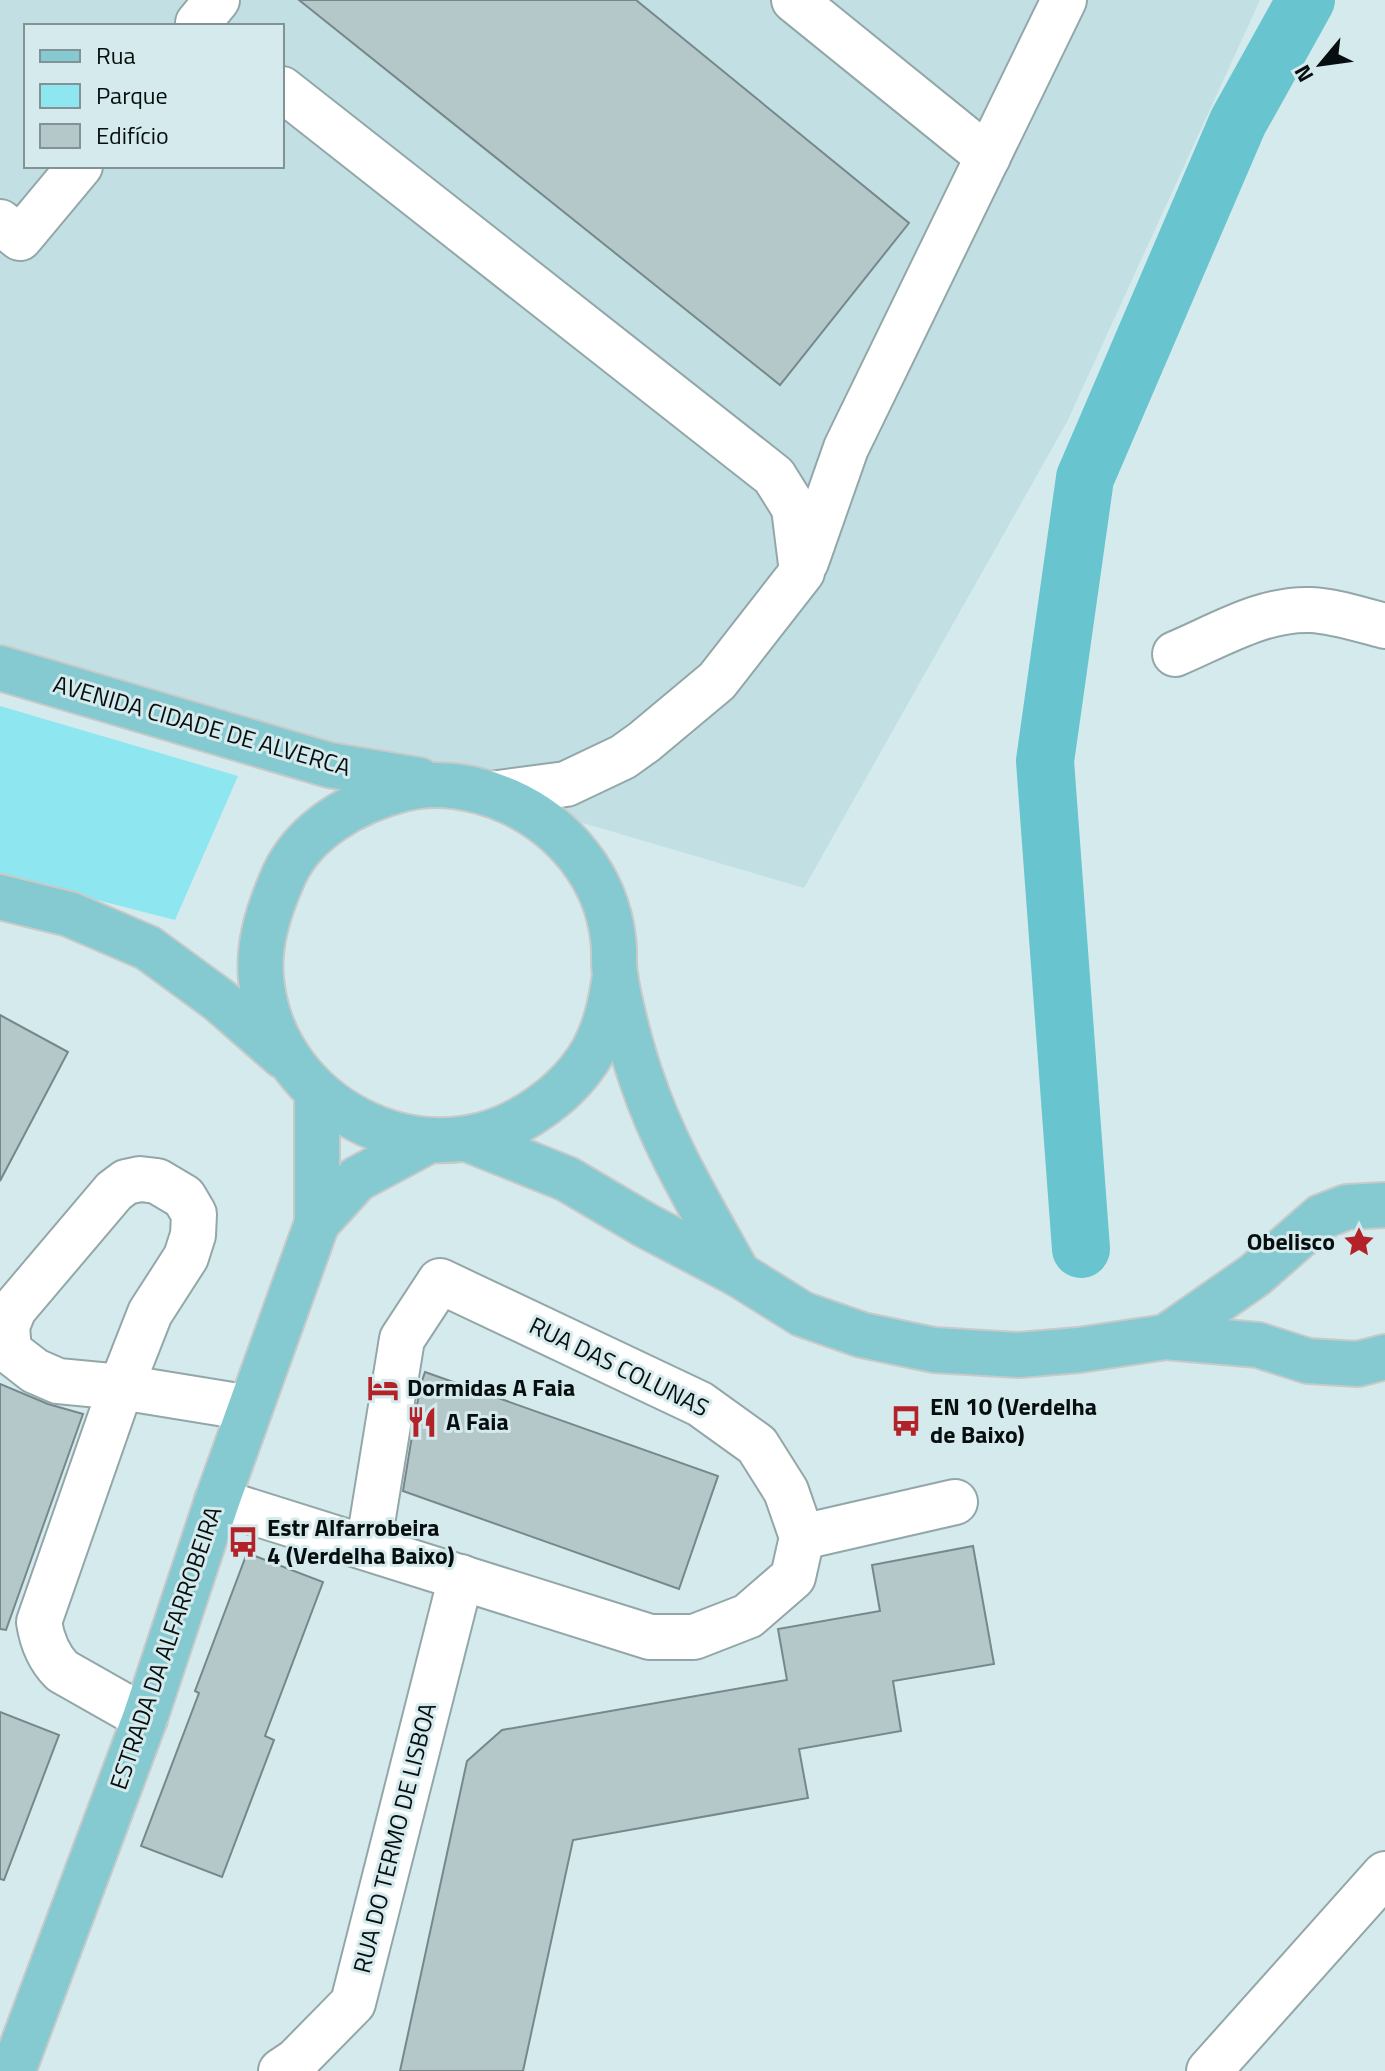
<svg xmlns="http://www.w3.org/2000/svg" width="1385" height="2071" font-family="'Titillium Web',sans-serif">
<style>
.built{fill:#c2e0e4;fill-rule:evenodd}
.green{fill:#8de6f0}
.lines{fill:none;stroke-linecap:round;stroke-linejoin:round}
.canal{stroke:#68c4ce;stroke-width:58}
.building{fill:#b4c8ca;stroke:#76888a;stroke-width:2}
.minor-casing{stroke:#93a7a9;stroke-width:48}
.major-casing{stroke:#c8caca;stroke-width:48}
.minor{stroke:#fff;stroke-width:44}
.major{stroke:#84cad0;stroke-width:44}
.labels{text-anchor:middle;stroke-width:6;stroke-linejoin:round;paint-order:stroke}
.street-label{font-size:24px;fill:#070e0f;stroke:#d5eaec}
.poi-label{font-size:24px;font-weight:bold;fill:#070e0f;stroke:#d5eaec;text-anchor:start}
</style>
<rect width="100%" height="100%" fill="#d5eaec"/>
<path class="built" d="M 0,0 L 1260,0 L 1067,422 L 804,888 L 0,652 ZM 26,26 L 282,26 L 282,166 L 26,166 Z"/>
<path class="green" d="M 0,706 L 238,776 L 175,920 L 0,875 Z"/>
<g class="lines">
<path class="canal" d="M 1081,1249 L 1045,761 L 1085,478 L 1238,122 L 1306,0"/>
</g>
<g class="building">
<path d="M 299,0 L 636,0 L 909,223 L 780,385 Z"/>
<path d="M 0,1015 L 68,1052 L 0,1181 Z"/>
<path d="M 425,1372 L 718,1476 L 679,1589 L 403,1491 L 420,1387 Z"/>
<path d="M 0,1384 L 48,1404 L 83,1414 L 6,1630 L 0,1629 Z"/>
<path d="M 973,1546 L 994,1664 L 893,1681 L 901,1731 L 799,1749 L 808,1798 L 573,1840 L 523,2071 L 400,2071 L 467,1761 L 502,1730 L 787,1680 L 778,1629 L 880,1611 L 872,1565 Z"/>
<path d="M 247,1553 L 323,1582 L 265,1736 L 274,1740 L 222,1877 L 141,1846 L 199,1693 L 195,1691 Z"/>
<path d="M 0,1712 L 59,1735 L 4,1880 L 0,1879 Z"/>
</g>
<g class="lines">
<defs>
<g id="minor">
<path d="M 794,0 L 988,157"/>
<path d="M 198,23 L 217,0"/>
<path d="M 282,89 L 774,476 L 794,508 L 802,572 L 717,681 L 644,742 L 623,757 L 566,784 L 491,794"/>
<path d="M 0,222 L 20,238 L 80,166"/>
<path d="M 806,562 L 846,448 L 1064,0"/>
<path d="M 1175,654 C 1218,636 1263,608 1311,610 C 1335,611 1361,620 1385,626"/>
<path d="M 217,1501 L 650,1637 L 694,1637 L 748,1616 L 793,1577 L 802,1537 L 786,1491 L 757,1445 L 700,1404 L 440,1281 L 402,1339 L 368,1548"/>
<path d="M 802,1537 L 955,1502"/>
<path d="M 145,1718 L 62,1671 C 48,1657 42,1641 39,1622 L 121,1387 L 58,1381 L 35,1371 L 9,1351 L 7,1326 L 14,1309 L 114,1191 L 126,1182 L 140,1179 L 157,1181 L 184,1197 L 194,1214 L 193,1235 L 186,1257 L 150,1313 L 121,1387 L 250,1408"/>
<path d="M 281,2071 L 296,2061 L 353,2003 L 461,1577"/>
<path d="M 1209,2071 L 1385,1874"/>
</g>
<g id="major">
<path d="M 0,668 L 329,765 L 419,780"/>
<path d="M 0,897 L 69,914 L 148,948 L 219,1000 L 283,1056"/>
<path d="M 615,976 C 611,1002 606,1028 593,1051 C 576,1081 550,1103 520,1120 C 415,1178 278,1105 262,987 C 256,948 268,911 284,875 C 305,829 356,801 403,789 C 438,780 476,787 508,801 C 564,826 606,877 613,938 C 615,950 613,962 615,974 C 619,1003 632,1052 642,1080 C 665,1149 703,1210 738,1274"/>
<path d="M 467,1139 L 567,1179 L 645,1225 L 738,1274 L 802,1314 L 862,1335 L 934,1350 L 1019,1355 L 1079,1350 L 1166,1337 L 1258,1345 L 1308,1361 L 1358,1364 L 1385,1357"/>
<path d="M 317,1223 L 357,1179 L 428,1141"/>
<path d="M 1166,1337 L 1255,1275 L 1321,1217 L 1347,1207 L 1385,1205"/>
<path d="M 13,2071 L 145,1718 L 217,1501 L 317,1223 L 317,1093"/>
</g>
</defs>
<use href="#minor" class="minor-casing"/>
<use href="#major" class="major-casing"/>
<use href="#minor" class="minor"/>
<use href="#major" class="major"/>
</g>
<defs>
<symbol id="sight-bare" viewBox="-9 -9 18 18"><path d="M0-6L1.8-2.2L6-1.7L2.9 1.2L3.7 5.4L0 3.3L-3.7 5.4L-2.9 1.2L-6-1.7L-1.8-2.2Z" fill="#b32229" stroke="#d5eaec" stroke-width="2.5" paint-order="stroke"/></symbol>
<symbol id="hotel-bare" viewBox="-9 -9 18 18"><path d="M-6-4.5h1.5V1H6V5H4.5V3h-9V5H-6ZM-4 0a1.8 1.8 0 1 1 3.6 0ZM.5 0V-2.5h3Q6-2.5 6 0Z" fill="#b32229" stroke="#d5eaec" stroke-width="2.5" paint-order="stroke"/></symbol>
<symbol id="bus-bare" viewBox="-9 -9 18 18"><path d="M-5-6H5V4H4V6H2V4H-2V6H-4V4H-5ZM-3.5-4V0h7V-4ZM-3.5 1.2v1.5H-2V1.2ZM2 1.2v1.5H3.5V1.2Z" fill="#b32229" stroke="#d5eaec" stroke-width="2.5" paint-order="stroke"/></symbol>
<symbol id="restaurant-bare" viewBox="-9 -9 18 18"><path d="M-5-6h1v4h1v-4h1v4h1v-4h1v5L-1.5 .5V6h-2V.5L-5-1ZM5-6V6H3V1.5H1.5Q1.5-4 5-6Z" fill="#b32229" stroke="#d5eaec" stroke-width="2.5" paint-order="stroke"/></symbol>
</defs>
<g fill-rule="evenodd">
<use href="#sight-bare" x="1337" y="1220" width="44" height="44"/>
<use href="#hotel-bare" x="361" y="1366" width="44" height="44"/>
<use href="#bus-bare" x="884" y="1399" width="44" height="44"/>
<use href="#restaurant-bare" x="400" y="1400" width="44" height="44"/>
<use href="#bus-bare" x="221" y="1520" width="44" height="44"/>
</g>
<g class="labels">
<g class="street-label">
<text transform="translate(202 726) rotate(16)" y="8">AVENIDA CIDADE DE ALVERCA</text>
<text transform="translate(619 1367) rotate(26)" y="8">RUA DAS COLUNAS</text>
<text transform="translate(166 1648) rotate(-71)" y="8">ESTRADA DA ALFARROBEIRA</text>
<text transform="translate(395 1838) rotate(-76)" y="8">RUA DO TERMO DE LISBOA</text>
</g>
<g class="poi-label">
<text x="1335" y="1250" text-anchor="end">Obelisco</text>
<text x="407" y="1396">Dormidas A Faia</text>
<text x="930" y="1415">EN 10 (Verdelha<tspan x="930" dy="28">de Baixo)</tspan></text>
<text x="446" y="1430">A Faia</text>
<text x="267" y="1536">Estr Alfarrobeira<tspan x="267" dy="28">4 (Verdelha Baixo)</tspan></text>
</g>
</g>
<rect x="24" y="24" width="260" height="144" fill="#d5eaec" stroke="#839294" stroke-width="2"/>
<rect x="40" y="50" width="40" height="12" fill="#84cad0" stroke="#839294" stroke-width="2"/>
<text x="96" y="64" font-size="24" fill="#070e0f">Rua</text>
<rect x="40" y="84" width="40" height="24" fill="#8de6f0" stroke="#839294" stroke-width="2"/>
<text x="96" y="104" font-size="24" fill="#070e0f">Parque</text>
<rect x="40" y="124" width="40" height="24" fill="#b4c8ca" stroke="#839294" stroke-width="2"/>
<text x="96" y="144" font-size="24" fill="#070e0f">Edifício</text>
<g transform="translate(1321 64) rotate(241)" stroke="#d5eaec" stroke-width="6" paint-order="stroke">
<path d="M0-6L14 30L0 20L-14 30Z" fill="#070e0f"/>
<text y="-12" font-size="22" font-weight="bold" text-anchor="middle" fill="#070e0f">N</text>
</g>
</svg>
